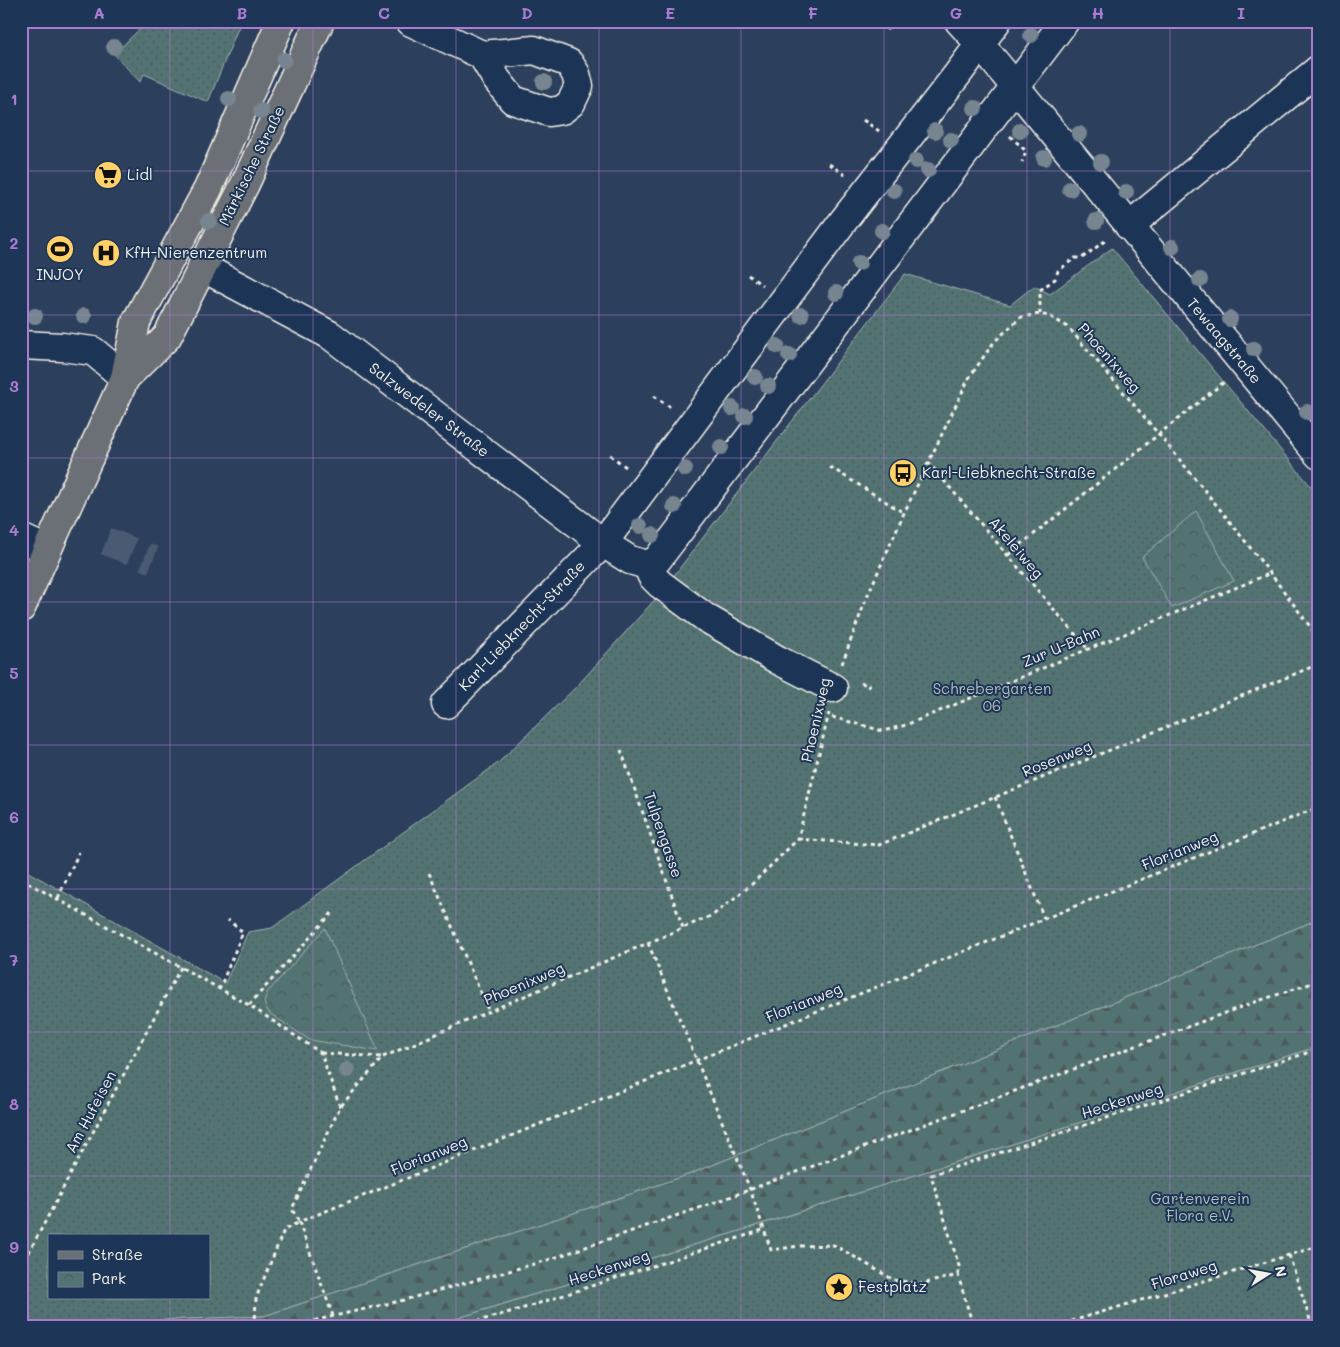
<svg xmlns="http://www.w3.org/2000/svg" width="1340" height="1347" font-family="Mali,sans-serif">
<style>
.grass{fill:url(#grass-dots);stroke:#a3b2ae;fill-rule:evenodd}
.forest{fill:url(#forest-firs);stroke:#a3b2ae}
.park{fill:url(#park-crowns);stroke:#a3b2ae}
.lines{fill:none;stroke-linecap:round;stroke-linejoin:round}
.minor-tunnel{stroke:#4a5a72;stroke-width:28;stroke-dasharray:28 14;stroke-linecap:butt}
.minor-casing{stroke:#f4f1e8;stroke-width:31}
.major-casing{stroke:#f4f1e8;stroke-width:31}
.path{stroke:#f4f1e8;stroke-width:3;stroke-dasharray:4 4;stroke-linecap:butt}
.minor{stroke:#1d3557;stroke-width:28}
.major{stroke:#6b6f75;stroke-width:28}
.tree{fill:#768590}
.grid{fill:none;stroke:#ab7bcf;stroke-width:1;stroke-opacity:0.55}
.labels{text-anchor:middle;stroke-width:4;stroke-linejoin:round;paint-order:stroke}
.street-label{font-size:15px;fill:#f4f1e8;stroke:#1d3557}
.poi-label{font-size:15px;fill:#f4f1e8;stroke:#1d3557;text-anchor:start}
.park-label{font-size:15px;fill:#b3bfb9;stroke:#1d3557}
.neatline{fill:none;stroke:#ab7bcf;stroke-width:2}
.grid-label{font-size:16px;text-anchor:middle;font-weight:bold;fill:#ab7bcf}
</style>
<defs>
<pattern id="grass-dots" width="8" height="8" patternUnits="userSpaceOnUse" patternTransform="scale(1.25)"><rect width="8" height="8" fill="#527373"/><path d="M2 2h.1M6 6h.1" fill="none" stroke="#4d5b5a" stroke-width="1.8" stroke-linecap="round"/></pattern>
<pattern id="forest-firs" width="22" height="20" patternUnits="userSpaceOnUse" patternTransform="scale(1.25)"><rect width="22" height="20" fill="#527373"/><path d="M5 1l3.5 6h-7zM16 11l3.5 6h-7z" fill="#4d5b5a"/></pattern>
<pattern id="park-crowns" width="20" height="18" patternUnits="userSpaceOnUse" patternTransform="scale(1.25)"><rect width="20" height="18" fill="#527373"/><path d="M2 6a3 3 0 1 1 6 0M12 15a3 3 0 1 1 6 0" fill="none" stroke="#4d5b5a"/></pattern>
</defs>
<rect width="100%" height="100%" fill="#2c3f5d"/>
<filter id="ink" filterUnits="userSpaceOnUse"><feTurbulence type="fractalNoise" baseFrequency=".02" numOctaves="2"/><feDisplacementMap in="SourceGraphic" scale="10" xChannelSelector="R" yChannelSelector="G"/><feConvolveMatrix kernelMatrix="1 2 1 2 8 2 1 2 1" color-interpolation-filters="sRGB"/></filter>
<g filter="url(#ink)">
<g class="grass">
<path d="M 148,21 L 241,21 L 208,102 L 144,74 L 140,82 L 114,54 Z"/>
<path d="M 1112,248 L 1319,496 L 1319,919 L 688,1175 L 264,1316 L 21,1326 L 21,868 L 225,983 L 248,932 L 272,928 L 498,763 L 577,686 L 659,595 L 905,274 L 1010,305 L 1034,286 L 1050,294 ZM 49,1236 L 209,1236 L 209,1298 L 49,1298 Z"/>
<path d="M 1319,1046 L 1319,1326 L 432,1326 L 752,1227 Z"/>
</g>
<path class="forest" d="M 1319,919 L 1319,1046 L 752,1227 L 432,1326 L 21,1326 L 264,1316 L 688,1175 Z"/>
<g class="park">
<path d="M 1196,511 L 1234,581 L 1172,608 L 1142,557 Z"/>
<path d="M 325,928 L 378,1051 L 310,1040 L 269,1013 L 264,1003 L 267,993 Z"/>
</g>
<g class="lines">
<path class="minor-tunnel" d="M 106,541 L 153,560"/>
<defs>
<g id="minor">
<path d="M 409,21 L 482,55 L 534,50 L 569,63 L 576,74 L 579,86 L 571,103 L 562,110 L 549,112 L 513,100 L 497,80 L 482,55"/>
<path d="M 959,21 L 980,44 L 1319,455"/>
<path d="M 1129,226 L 1319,69"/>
<path d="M 202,267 L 330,335 L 603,543 L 630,560 L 647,565"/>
<path d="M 21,345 L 62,347 L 93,351 L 125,378"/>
<path d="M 21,538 L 47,550"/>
<path d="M 647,565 L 657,560 L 1065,21"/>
<path d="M 647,565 L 652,576 L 660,584 L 706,618 L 778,660 L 833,688"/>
<path d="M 446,704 L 603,543 L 844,220 L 957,75 L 997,21"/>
</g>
<g id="major">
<path d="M 125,378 L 167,337 L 245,184 L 320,21"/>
<path d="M 21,608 L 125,378 L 136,322 L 208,189 L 281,21"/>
</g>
</defs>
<use href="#minor" class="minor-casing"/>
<use href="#major" class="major-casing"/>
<g class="path">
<path d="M 886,30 L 896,21"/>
<path d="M 863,120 L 879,131"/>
<path d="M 1010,136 L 1026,151 L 1022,162"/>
<path d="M 829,164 L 845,175"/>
<path d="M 748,275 L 762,285"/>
<path d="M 1040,314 L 1040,290 L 1055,279 L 1058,271 L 1075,258 L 1082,258 L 1106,240"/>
<path d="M 654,396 L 670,407"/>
<path d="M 610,455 L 626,467"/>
<path d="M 928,462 L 1087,648"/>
<path d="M 830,467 L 904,513"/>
<path d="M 1008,555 L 1224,382"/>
<path d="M 842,664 L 866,599 L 904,513 L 969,378 L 994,342 L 1021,317 L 1040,314 L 1051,317 L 1068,327 C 1155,429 1241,531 1319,639"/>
<path d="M 861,683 L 869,685 L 868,688"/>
<path d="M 832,717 L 883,731 L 906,725 L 1271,573"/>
<path d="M 621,750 L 683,928"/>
<path d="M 995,797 L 1044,918"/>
<path d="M 798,839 L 879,845 L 1319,664"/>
<path d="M 429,873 L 489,1012"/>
<path d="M 21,879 L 249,1005 L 321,1053 L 340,1107"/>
<path d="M 58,898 L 79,852"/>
<path d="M 648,943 L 750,1189 L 771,1250 L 800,1246 L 834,1245 L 894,1280 L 922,1284 L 958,1275 L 973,1326"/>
<path d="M 219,990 L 243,932 L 228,920"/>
<path d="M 249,1005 L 332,913"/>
<path d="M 321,1053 L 382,1057"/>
<path d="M 1289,1255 L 1312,1326"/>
<path d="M 21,1267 L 181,967"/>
<path d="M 958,1275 L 959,1266 L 931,1175 L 1319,1049"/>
<path d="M 333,1316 L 299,1222 L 1319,807"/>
<path d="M 255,1326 L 256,1298 L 284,1230 L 299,1222 L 292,1209 L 340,1107 L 383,1057 L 713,915 L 751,885 L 798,839 L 829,713"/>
<path d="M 291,1326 L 404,1300 L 545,1261 L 719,1201 L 1249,1004 L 1319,981"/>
<path d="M 461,1326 L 524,1308 L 763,1230"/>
<path d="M 1056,1326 L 1319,1246"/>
</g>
<use href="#minor" class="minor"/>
<use href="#major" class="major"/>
</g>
<g class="tree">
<circle cx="1031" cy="35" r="8"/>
<circle cx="114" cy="47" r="8"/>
<circle cx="284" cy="60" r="8"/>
<circle cx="544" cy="82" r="8"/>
<circle cx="229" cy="99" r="8"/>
<circle cx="975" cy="108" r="8"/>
<circle cx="261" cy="111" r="8"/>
<circle cx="935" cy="131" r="8"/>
<circle cx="1020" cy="131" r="8"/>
<circle cx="1079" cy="134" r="8"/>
<circle cx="951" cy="140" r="8"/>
<circle cx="1044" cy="158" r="8"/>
<circle cx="916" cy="161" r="8"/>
<circle cx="1101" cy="162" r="8"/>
<circle cx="928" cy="170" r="8"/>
<circle cx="1070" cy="189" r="8"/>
<circle cx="894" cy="191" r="8"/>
<circle cx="1126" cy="192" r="8"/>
<circle cx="209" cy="221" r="8"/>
<circle cx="1096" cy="221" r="8"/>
<circle cx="882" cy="231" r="8"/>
<circle cx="1172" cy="247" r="8"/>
<circle cx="859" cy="263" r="8"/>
<circle cx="1200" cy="280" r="8"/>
<circle cx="836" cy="293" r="8"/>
<circle cx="801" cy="315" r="8"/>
<circle cx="35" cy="316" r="8"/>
<circle cx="84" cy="316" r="8"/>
<circle cx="1230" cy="319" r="8"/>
<circle cx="777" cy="346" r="8"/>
<circle cx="1254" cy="349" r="8"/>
<circle cx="789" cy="355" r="8"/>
<circle cx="755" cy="377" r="8"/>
<circle cx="768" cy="386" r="8"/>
<circle cx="732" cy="408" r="8"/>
<circle cx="1307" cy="412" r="8"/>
<circle cx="745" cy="416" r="8"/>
<circle cx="721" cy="447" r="8"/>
<circle cx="685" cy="469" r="8"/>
<circle cx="674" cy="506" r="8"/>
<circle cx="640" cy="526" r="8"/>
<circle cx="652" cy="535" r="8"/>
<circle cx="347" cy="1070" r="8"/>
</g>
</g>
<path class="grid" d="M 170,21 L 170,1236M 313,21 L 313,1326M 456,21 L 456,1326M 599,21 L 599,1326M 741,21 L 741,1326M 884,21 L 884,1326M 1027,21 L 1027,1326M 1170,21 L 1170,1326M 21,171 L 1319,171M 21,315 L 1319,315M 21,458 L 1319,458M 21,602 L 1319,602M 21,745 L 1319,745M 21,889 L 1319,889M 21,1032 L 1319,1032M 21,1176 L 1319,1176M 170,1298 L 170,1326"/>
<defs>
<symbol id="supermarket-disc" viewBox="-11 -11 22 22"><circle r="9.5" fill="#ffd166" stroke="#1d3557"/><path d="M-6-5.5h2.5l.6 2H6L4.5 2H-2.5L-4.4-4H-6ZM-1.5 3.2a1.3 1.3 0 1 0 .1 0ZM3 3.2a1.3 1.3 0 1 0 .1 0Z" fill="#111"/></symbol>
<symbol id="stadium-disc" viewBox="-11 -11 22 22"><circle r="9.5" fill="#ffd166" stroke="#1d3557"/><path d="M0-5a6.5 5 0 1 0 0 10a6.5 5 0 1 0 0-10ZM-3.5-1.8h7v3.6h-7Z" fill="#111"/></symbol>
<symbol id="hospital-disc" viewBox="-11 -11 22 22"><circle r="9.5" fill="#ffd166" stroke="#1d3557"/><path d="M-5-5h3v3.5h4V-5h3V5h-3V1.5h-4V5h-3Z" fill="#111"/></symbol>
<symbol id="bus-disc" viewBox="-11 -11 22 22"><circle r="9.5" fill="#ffd166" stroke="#1d3557"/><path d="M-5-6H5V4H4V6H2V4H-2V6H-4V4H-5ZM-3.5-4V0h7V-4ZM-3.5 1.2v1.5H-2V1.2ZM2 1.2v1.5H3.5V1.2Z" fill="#111"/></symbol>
<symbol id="sight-disc" viewBox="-11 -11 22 22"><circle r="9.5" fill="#ffd166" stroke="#1d3557"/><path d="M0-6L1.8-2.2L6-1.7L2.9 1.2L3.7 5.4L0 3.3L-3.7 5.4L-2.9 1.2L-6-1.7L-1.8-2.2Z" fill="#111"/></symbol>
</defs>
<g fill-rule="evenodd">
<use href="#supermarket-disc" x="92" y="159" width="32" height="32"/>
<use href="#stadium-disc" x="44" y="233" width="32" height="32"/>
<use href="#hospital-disc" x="90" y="237" width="32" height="32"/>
<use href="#bus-disc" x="887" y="457" width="32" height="32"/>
<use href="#sight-disc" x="823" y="1271" width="32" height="32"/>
</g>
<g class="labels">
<g class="street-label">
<text transform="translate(252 166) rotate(-64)" y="5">Märkische Straße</text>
<text transform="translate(1224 341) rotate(50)" y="5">Tewaagstraße</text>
<text transform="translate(1109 358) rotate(49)" y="5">Phoenixweg</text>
<text transform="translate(429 410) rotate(37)" y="5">Salzwedeler Straße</text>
<text transform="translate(1016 548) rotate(50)" y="5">Akeleiweg</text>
<text transform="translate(522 626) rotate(-46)" y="5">Karl-Liebknecht-Straße</text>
<text transform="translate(1061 647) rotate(-23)" y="5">Zur U-Bahn</text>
<text transform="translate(816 720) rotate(-77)" y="5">Phoenixweg</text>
<text transform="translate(1057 759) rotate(-22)" y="5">Rosenweg</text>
<text transform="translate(663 835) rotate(71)" y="5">Tulpengasse</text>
<text transform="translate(1180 851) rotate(-22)" y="5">Florianweg</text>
<text transform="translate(524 984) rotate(-23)" y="5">Phoenixweg</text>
<text transform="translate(804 1003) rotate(-22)" y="5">Florianweg</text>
<text transform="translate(1122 1101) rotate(-18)" y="5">Heckenweg</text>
<text transform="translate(91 1112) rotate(-62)" y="5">Am Hufeisen</text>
<text transform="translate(429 1156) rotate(-22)" y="5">Florianweg</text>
<text transform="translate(609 1268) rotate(-18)" y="5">Heckenweg</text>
<text transform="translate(1184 1275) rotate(-17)" y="5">Floraweg</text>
</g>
<g class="poi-label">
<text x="127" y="180">Lidl</text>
<text x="125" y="258">KfH-Nierenzentrum</text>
<text x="60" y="280" text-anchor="middle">INJOY</text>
<text x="922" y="478">Karl-Liebknecht-Straße</text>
<text x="858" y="1292">Festplatz</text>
</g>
<g class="park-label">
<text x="992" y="694">Schrebergarten<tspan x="992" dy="17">06</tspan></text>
<text x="1200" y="1204">Gartenverein<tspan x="1200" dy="17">Flora e.V.</tspan></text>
</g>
</g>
<rect width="1340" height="1347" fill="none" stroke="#1d3557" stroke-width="55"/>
<rect x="48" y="1234" width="162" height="65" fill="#1d3557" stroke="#738091"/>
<rect x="58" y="1251" width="25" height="8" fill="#6b6f75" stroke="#738091"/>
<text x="92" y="1260" font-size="15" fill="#f4f1e8">Straße</text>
<rect x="58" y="1272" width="25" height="15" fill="url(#park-crowns)" stroke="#738091"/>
<text x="92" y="1284" font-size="15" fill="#f4f1e8">Park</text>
<g transform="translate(1268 1274) rotate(79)" stroke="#1d3557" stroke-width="4" paint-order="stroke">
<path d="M0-4L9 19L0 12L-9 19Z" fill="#f4f1e8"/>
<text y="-8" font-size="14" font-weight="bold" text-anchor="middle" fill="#f4f1e8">N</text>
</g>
<rect x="28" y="28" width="1284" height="1292" class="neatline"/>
<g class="grid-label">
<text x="99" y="19">A</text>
<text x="242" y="19">B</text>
<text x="384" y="19">C</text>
<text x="527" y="19">D</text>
<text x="670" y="19">E</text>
<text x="813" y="19">F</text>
<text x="956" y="19">G</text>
<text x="1098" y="19">H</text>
<text x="1241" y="19">I</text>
<text x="14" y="105">1</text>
<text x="14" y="249">2</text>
<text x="14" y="392">3</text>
<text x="14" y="536">4</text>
<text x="14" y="679">5</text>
<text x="14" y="823">6</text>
<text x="14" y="966">7</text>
<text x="14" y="1110">8</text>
<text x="14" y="1253">9</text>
</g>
</svg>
